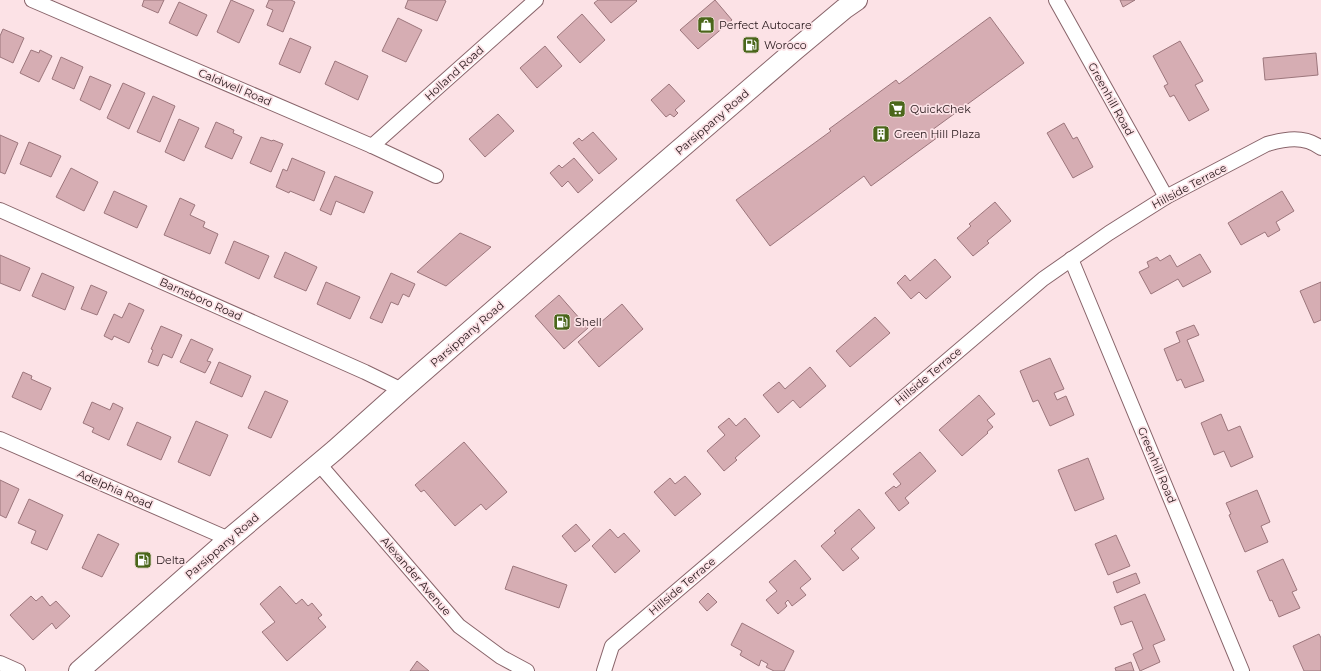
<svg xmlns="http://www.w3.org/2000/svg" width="1321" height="671" font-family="Montserrat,sans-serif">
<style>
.building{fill:#d6adb3;stroke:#9c767c}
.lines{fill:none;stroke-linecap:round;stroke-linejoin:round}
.street-casing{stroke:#88646a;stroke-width:16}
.secondary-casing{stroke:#88646a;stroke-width:22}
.street{stroke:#fff;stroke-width:14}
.secondary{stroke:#fff;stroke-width:20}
.labels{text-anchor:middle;stroke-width:3.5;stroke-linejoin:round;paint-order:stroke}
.poi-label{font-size:11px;fill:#251619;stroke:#fce2e6;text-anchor:start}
.street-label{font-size:11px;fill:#251619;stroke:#fce2e6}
</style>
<rect width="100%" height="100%" fill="#fce2e6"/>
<g class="building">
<path d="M 144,0 L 164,0 L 158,13 L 142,6 Z"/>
<path d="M 231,0 L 254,10 L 239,43 L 217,32 Z"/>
<path d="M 269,0 L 291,0 L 295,2 L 283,32 L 267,25 L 273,10 L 266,7 Z"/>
<path d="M 408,0 L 444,0 L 446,1 L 437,21 L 405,8 Z"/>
<path d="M 598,0 L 636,0 L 637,1 L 611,23 L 594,3 Z"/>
<path d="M 715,0 L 732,20 L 698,49 L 680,30 Z"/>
<path d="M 1120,0 L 1135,0 L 1123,7 Z"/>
<path d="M 179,2 L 207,15 L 197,36 L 169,23 Z"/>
<path d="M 582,14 L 605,40 L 580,63 L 557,37 Z"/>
<path d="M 990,17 L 1024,63 L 932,130 L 938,137 L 871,186 L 864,176 L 770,246 L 736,200 L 831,131 L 829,129 L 896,80 L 899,84 Z"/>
<path d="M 398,18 L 422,30 L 406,62 L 382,51 Z"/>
<path d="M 3,29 L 24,38 L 13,63 L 0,57 L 0,36 Z"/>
<path d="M 290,38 L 311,47 L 300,73 L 279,64 Z"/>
<path d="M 1180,41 L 1203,81 L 1195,85 L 1209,110 L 1189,121 L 1174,95 L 1170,97 L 1164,86 L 1168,84 L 1153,56 Z"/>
<path d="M 545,46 L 562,66 L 537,88 L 520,68 Z"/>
<path d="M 31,50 L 39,53 L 40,50 L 52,56 L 39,82 L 20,73 Z"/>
<path d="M 1316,53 L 1318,75 L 1265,80 L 1263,58 Z"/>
<path d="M 61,57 L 83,67 L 74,89 L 52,79 Z"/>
<path d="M 335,61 L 368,76 L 358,100 L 325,84 Z"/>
<path d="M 90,76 L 111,85 L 100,110 L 80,100 Z"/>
<path d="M 123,83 L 145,93 L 129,129 L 107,118 Z"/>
<path d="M 669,84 L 685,101 L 675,110 L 678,113 L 674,117 L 670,114 L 666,117 L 651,100 Z"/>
<path d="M 153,96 L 175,106 L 160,142 L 137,132 Z"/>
<path d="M 498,114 L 514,131 L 485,157 L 469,139 Z"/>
<path d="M 179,119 L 199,128 L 184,161 L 165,152 Z"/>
<path d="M 216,122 L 234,130 L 233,133 L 242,137 L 232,159 L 205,147 Z"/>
<path d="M 1064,123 L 1073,139 L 1077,137 L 1093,167 L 1073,178 L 1047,133 Z"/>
<path d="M 593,132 L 617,159 L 599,174 L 573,143 L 579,138 L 582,141 Z"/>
<path d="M 0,135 L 18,143 L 5,174 L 0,172 Z"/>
<path d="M 261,137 L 272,141 L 273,140 L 283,144 L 271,172 L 250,163 Z"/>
<path d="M 29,142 L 61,156 L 51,177 L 20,164 Z"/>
<path d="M 292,158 L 325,172 L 314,201 L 290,191 L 289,193 L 276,187 L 283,169 L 287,171 Z"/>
<path d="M 574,158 L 593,180 L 578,193 L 568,181 L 562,187 L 550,173 L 559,165 L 562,168 Z"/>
<path d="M 71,168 L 98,182 L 84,211 L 56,197 Z"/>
<path d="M 335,176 L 373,192 L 364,213 L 336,201 L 331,215 L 320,210 Z"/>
<path d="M 114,191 L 147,206 L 137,228 L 104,213 Z"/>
<path d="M 1282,191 L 1294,211 L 1276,222 L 1280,230 L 1268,237 L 1265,232 L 1241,245 L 1228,223 Z"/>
<path d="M 180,198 L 195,205 L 190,215 L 205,222 L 203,227 L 218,234 L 210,254 L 164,235 Z"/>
<path d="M 995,202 L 1011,221 L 987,241 L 989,243 L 973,256 L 957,238 L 971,226 L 969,224 Z"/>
<path d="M 460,233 L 491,247 L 446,286 L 417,272 Z"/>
<path d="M 234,241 L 269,256 L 259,279 L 225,263 Z"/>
<path d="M 285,252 L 317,267 L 306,291 L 274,277 Z"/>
<path d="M 1200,254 L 1211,272 L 1183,287 L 1178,279 L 1151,294 L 1139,272 L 1149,267 L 1147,262 L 1157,257 L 1160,261 L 1170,255 L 1177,267 Z"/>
<path d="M 0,255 L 30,268 L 20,291 L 0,283 Z"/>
<path d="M 935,259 L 951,277 L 926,299 L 919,292 L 911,299 L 897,283 L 905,275 L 910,281 Z"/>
<path d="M 42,273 L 74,287 L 65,310 L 32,296 Z"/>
<path d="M 391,273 L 415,284 L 409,297 L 403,294 L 398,305 L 391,302 L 382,323 L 370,318 Z"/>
<path d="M 326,282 L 360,297 L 350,319 L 317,304 Z"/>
<path d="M 1321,282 L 1321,320 L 1314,323 L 1300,291 Z"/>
<path d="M 91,285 L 107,292 L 97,315 L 81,309 Z"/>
<path d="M 559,295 L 588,328 L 564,349 L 535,316 Z"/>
<path d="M 129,303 L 144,310 L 129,343 L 114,336 L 112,340 L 104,336 L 114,314 L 122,318 Z"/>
<path d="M 622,304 L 643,329 L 599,367 L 578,342 Z"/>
<path d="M 875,317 L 890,333 L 850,367 L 836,351 Z"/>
<path d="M 1194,325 L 1199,335 L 1187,340 L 1204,381 L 1185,388 L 1181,379 L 1177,381 L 1164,349 L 1180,342 L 1176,332 Z"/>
<path d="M 161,326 L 182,335 L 172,358 L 163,354 L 158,366 L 148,362 L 153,350 L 151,349 Z"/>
<path d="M 191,339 L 213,349 L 207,361 L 211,362 L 205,373 L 180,362 Z"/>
<path d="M 1050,358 L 1064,389 L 1054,393 L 1057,400 L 1066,396 L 1074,415 L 1050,426 L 1038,400 L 1033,402 L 1020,371 Z"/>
<path d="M 219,362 L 251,376 L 242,397 L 210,383 Z"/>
<path d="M 810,367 L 826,386 L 800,408 L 793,400 L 778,413 L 763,395 L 779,382 L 785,389 Z"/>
<path d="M 23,372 L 32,376 L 31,379 L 51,388 L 41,410 L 12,397 Z"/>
<path d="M 265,391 L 288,401 L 271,438 L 248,428 Z"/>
<path d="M 979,395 L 995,414 L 987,420 L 993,427 L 987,432 L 988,433 L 962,456 L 939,430 Z"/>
<path d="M 92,402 L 110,410 L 113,403 L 123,408 L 109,440 L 92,432 L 94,428 L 83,423 Z"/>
<path d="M 1221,414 L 1228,431 L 1240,426 L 1253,457 L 1231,467 L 1224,451 L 1214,455 L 1201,423 Z"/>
<path d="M 729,418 L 736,426 L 745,418 L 760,436 L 735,458 L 737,460 L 724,471 L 707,451 L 725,435 L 718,427 Z"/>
<path d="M 196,421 L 228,435 L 210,476 L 178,462 Z"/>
<path d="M 137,422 L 171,437 L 161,460 L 127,445 Z"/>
<path d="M 464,442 L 507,492 L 486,510 L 481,504 L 455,526 L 424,490 L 421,492 L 415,485 Z"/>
<path d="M 920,452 L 936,471 L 905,498 L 909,503 L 899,511 L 885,493 L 894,486 L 896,488 L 901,484 L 893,474 Z"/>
<path d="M 1088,458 L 1104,499 L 1075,511 L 1058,470 Z"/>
<path d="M 685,476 L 701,494 L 675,516 L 654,492 L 670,478 L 675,484 Z"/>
<path d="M 0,480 L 19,489 L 6,518 L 0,515 Z"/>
<path d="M 1257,490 L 1270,522 L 1261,526 L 1268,542 L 1245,552 L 1229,515 L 1231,514 L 1226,503 Z"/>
<path d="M 29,499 L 63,515 L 47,550 L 31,543 L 36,531 L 18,523 Z"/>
<path d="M 859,509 L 875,528 L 851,549 L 859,558 L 843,571 L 821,546 L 836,533 L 834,531 Z"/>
<path d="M 576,524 L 590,540 L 575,552 L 562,536 Z"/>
<path d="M 610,529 L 618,538 L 624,533 L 640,551 L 615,573 L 592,546 Z"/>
<path d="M 98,534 L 119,544 L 102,577 L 82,568 Z"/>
<path d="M 1116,535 L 1130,566 L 1108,575 L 1095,544 Z"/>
<path d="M 1283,559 L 1297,590 L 1292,592 L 1300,608 L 1279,617 L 1272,600 L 1270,601 L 1257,571 Z"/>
<path d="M 795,560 L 811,579 L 800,588 L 806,595 L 792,606 L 788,600 L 785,603 L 787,606 L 778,614 L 766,600 L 777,591 L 769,582 Z"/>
<path d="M 513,566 L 567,585 L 559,608 L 505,589 Z"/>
<path d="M 1136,573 L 1140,583 L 1117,593 L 1113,582 Z"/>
<path d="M 280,586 L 296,604 L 302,599 L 308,606 L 312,603 L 322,615 L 318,618 L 326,627 L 287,661 L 262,632 L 275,622 L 260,604 Z"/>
<path d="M 708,593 L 717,602 L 707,611 L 699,602 Z"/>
<path d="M 1145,594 L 1165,640 L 1153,645 L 1160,662 L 1140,671 L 1133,654 L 1143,649 L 1132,621 L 1121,625 L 1114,607 Z"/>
<path d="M 31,596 L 36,601 L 42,596 L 50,606 L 56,601 L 70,616 L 56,629 L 52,623 L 33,640 L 10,615 Z"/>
<path d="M 742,623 L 794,651 L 784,671 L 774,671 L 766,667 L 768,664 L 761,660 L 759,666 L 740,655 L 742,651 L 731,645 Z"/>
<path d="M 1319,634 L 1321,638 L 1321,671 L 1304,671 L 1293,646 Z"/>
<path d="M 417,661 L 429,671 L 410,671 Z"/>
<path d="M 1131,662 L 1134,671 L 1116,671 L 1115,668 Z"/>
</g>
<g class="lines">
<defs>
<g id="street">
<path d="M 32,0 L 372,146 L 436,176"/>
<path d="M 1056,0 L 1166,197"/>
<path d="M 372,146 L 536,0"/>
<path d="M 0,210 L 365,372 L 402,390"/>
<path d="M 1071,259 L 1242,671"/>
<path d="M 0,439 L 229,539"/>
<path d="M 319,464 L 459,626 L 501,657 L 527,671"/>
<path d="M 0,663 L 18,671"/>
<path d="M 604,671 L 612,646 L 1043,279 L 1109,233 L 1166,197 L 1267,144 C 1285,139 1304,135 1321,148"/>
</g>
<path id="secondary" d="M 79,671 L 229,539 L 335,450 L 402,390 L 572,242 L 795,50 L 844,9 L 857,0"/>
</defs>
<use href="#street" class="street-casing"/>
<use href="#secondary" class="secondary-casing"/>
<use href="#street" class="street"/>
<use href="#secondary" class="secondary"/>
</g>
<defs>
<symbol id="shop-square" viewBox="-11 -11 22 22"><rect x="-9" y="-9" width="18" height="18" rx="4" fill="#4a661a" stroke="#fce2e6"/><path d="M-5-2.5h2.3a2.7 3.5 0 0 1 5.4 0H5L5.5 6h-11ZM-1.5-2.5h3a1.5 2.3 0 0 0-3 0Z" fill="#fff"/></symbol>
<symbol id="fuel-square" viewBox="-11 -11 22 22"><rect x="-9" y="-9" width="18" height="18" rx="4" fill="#4a661a" stroke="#fce2e6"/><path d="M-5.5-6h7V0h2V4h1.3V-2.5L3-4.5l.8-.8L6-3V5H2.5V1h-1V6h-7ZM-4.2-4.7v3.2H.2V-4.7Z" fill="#fff"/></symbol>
<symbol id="supermarket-square" viewBox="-11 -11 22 22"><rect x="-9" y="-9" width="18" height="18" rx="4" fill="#4a661a" stroke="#fce2e6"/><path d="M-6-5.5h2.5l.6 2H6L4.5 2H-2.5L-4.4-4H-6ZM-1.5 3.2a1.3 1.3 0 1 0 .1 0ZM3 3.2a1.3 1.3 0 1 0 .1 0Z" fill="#fff"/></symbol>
<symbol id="building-square" viewBox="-11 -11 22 22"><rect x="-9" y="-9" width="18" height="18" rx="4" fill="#4a661a" stroke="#fce2e6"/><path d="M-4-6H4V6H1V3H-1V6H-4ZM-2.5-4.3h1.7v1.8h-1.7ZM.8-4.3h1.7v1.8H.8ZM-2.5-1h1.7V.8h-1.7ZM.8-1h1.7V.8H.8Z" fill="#fff"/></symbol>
</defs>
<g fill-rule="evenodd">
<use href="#shop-square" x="696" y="15" width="20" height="20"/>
<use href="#fuel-square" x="741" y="35" width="20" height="20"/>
<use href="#supermarket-square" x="887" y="99" width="20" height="20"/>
<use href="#building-square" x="871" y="124" width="20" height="20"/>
<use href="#fuel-square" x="552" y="312" width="20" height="20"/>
<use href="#fuel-square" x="133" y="550" width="20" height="20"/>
</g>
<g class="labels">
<g class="poi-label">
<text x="719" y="29">Perfect Autocare</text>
<text x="764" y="49">Woroco</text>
<text x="910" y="113">QuickChek</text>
<text x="894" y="138">Green Hill Plaza</text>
<text x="575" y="326">Shell</text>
<text x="156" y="564">Delta</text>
</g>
<g class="street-label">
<text transform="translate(454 73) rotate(-42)" y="4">Holland Road</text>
<text transform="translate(235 87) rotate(23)" y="4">Caldwell Road</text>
<text transform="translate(1111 99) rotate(61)" y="4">Greenhill Road</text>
<text transform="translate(712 122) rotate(-41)" y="4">Parsippany Road</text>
<text transform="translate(1189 186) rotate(-28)" y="4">Hillside Terrace</text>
<text transform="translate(201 299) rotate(24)" y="4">Barnsboro Road</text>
<text transform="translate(467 334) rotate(-41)" y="4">Parsippany Road</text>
<text transform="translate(928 376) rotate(-40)" y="4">Hillside Terrace</text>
<text transform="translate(1157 465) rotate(67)" y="4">Greenhill Road</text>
<text transform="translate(115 489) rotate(24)" y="4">Adelphia Road</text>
<text transform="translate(222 546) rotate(-41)" y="4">Parsippany Road</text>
<text transform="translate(416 576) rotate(49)" y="4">Alexander Avenue</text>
<text transform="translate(682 586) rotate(-40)" y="4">Hillside Terrace</text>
</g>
</g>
</svg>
